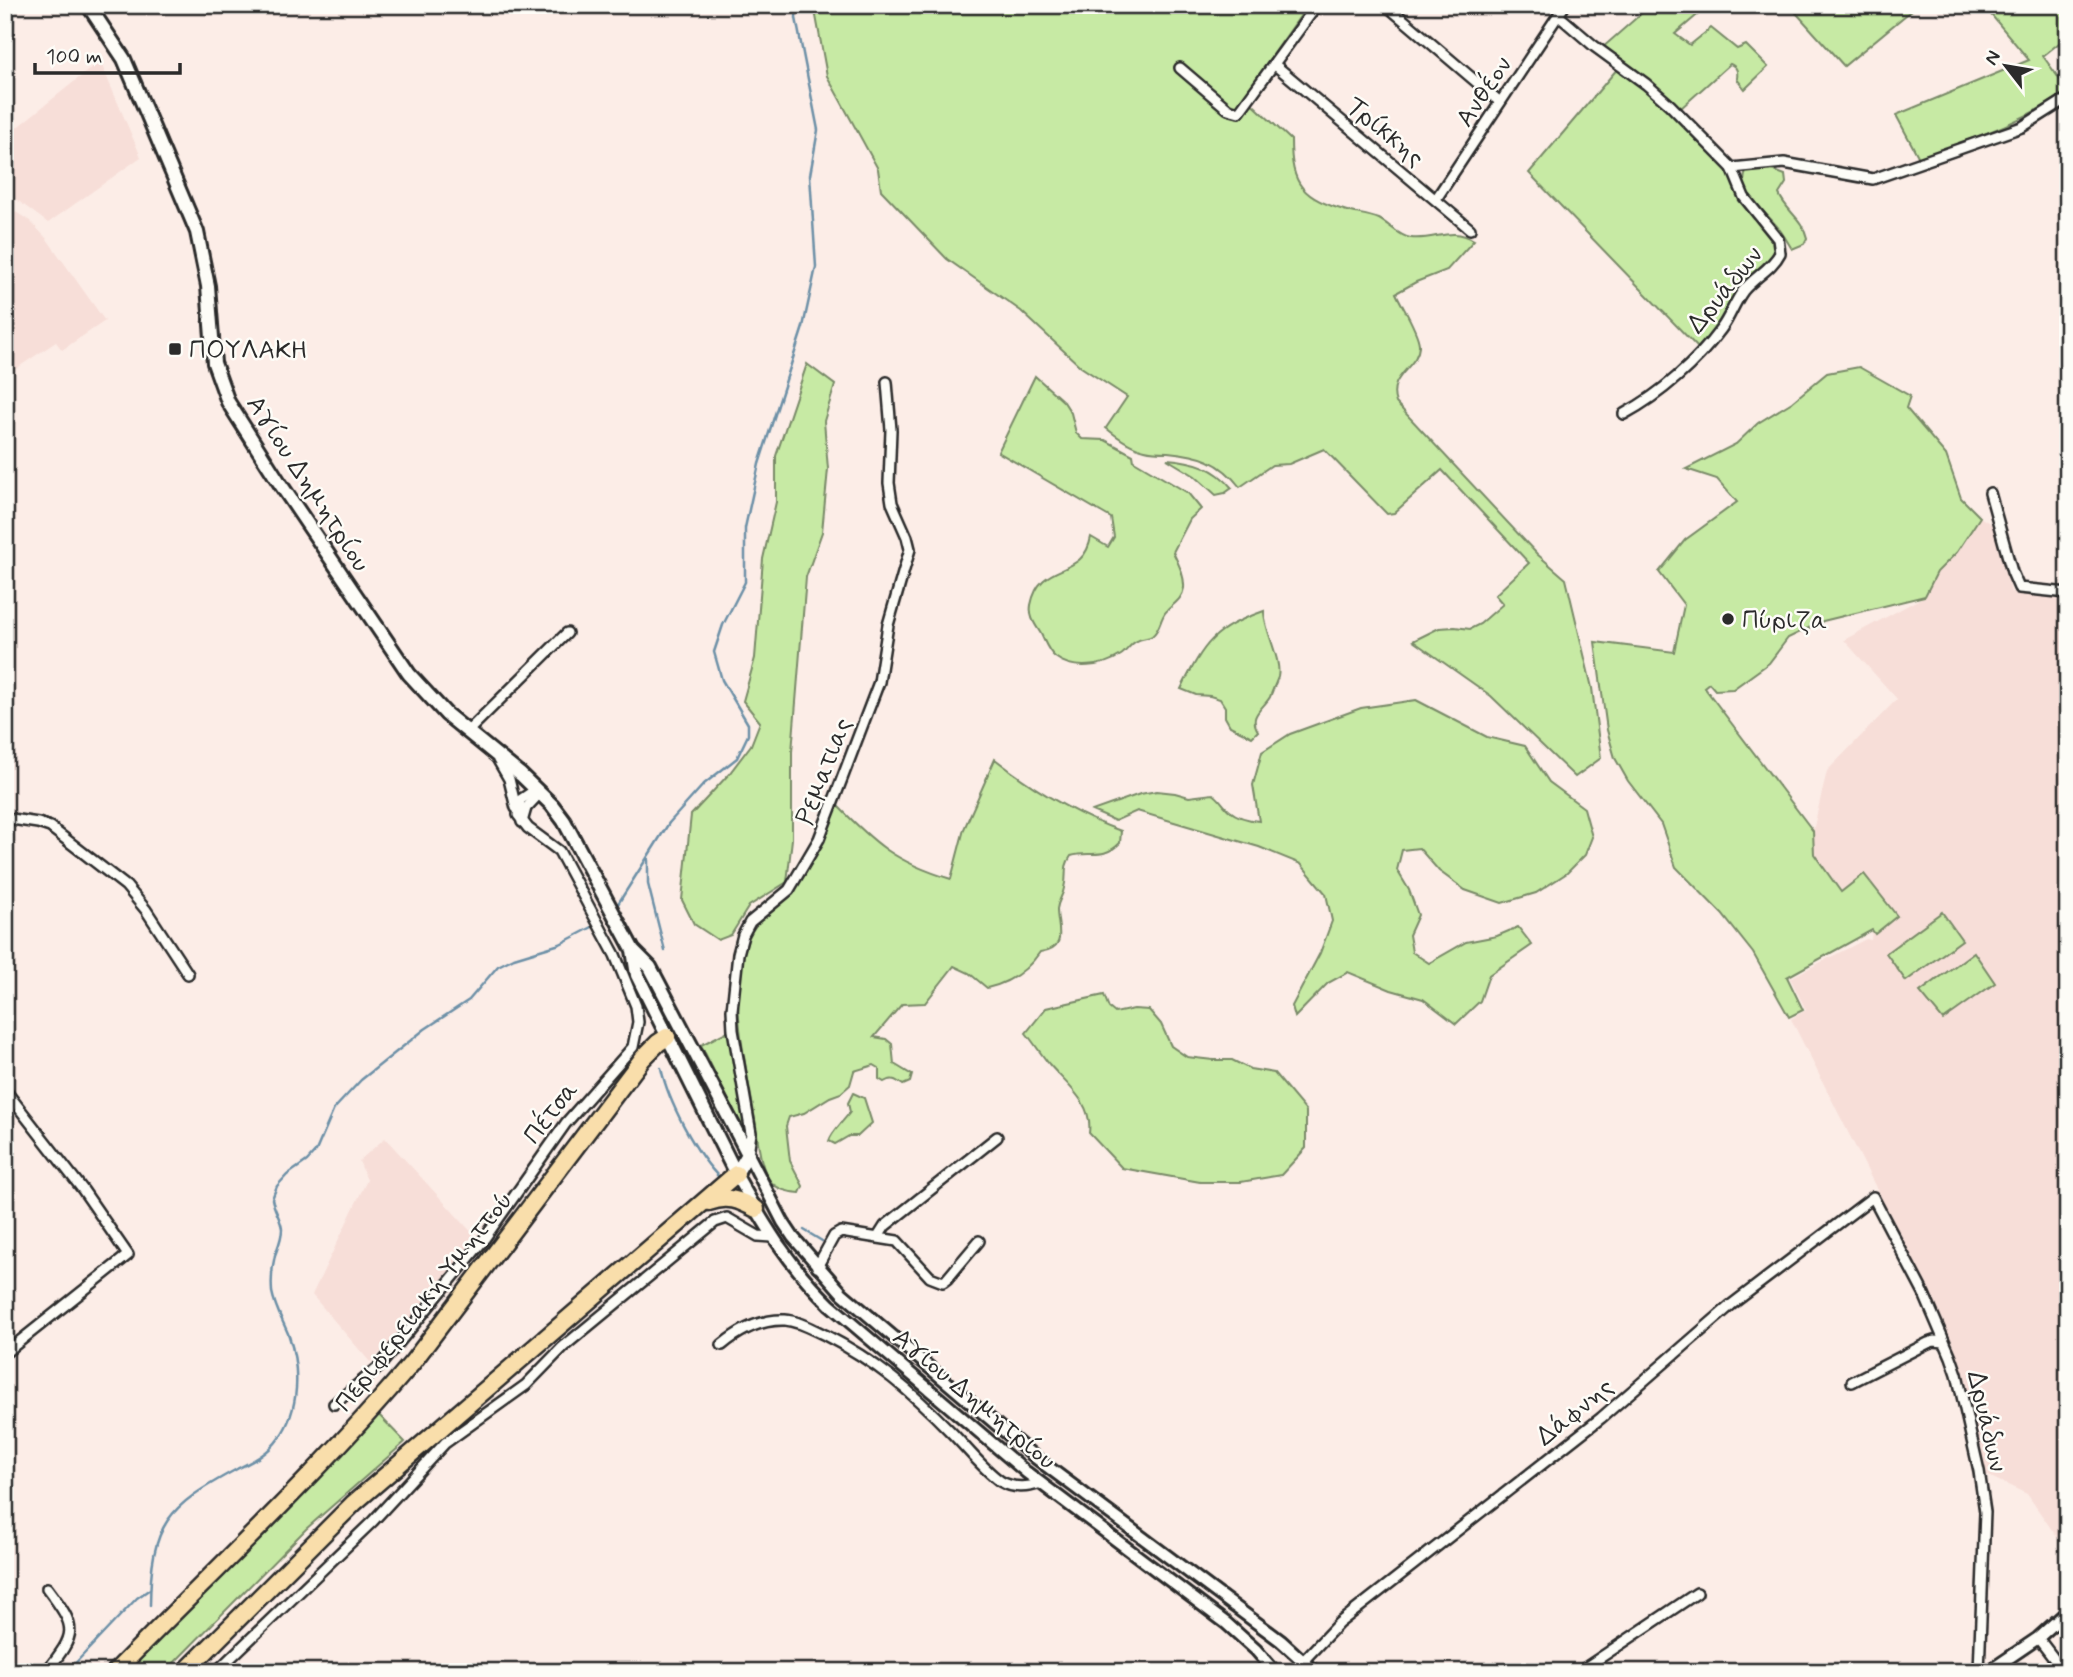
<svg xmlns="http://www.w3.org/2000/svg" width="2073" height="1677" font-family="Mynerve,sans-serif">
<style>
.built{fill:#f7ded8}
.green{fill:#c7eaa4;stroke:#798a68;stroke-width:2}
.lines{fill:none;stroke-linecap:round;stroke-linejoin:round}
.stream{stroke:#6d90a7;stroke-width:2.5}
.minor-casing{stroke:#2b2b2b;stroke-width:14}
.tertiary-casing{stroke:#2b2b2b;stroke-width:16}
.secondary-casing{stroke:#2b2b2b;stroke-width:18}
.motorway-casing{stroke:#2b2b2b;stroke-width:21}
.minor{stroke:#fdfcf7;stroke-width:9}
.tertiary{stroke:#fdfcf7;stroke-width:10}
.secondary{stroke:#fdfcf7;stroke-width:12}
.motorway{stroke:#f9deab;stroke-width:16}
.poi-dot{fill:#2b2b2b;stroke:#fdfcf7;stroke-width:2.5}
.labels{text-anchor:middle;stroke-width:5;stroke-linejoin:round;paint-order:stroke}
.street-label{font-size:26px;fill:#2b2b2b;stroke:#fdfcf7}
.poi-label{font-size:26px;fill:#2b2b2b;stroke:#fdfcf7;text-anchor:start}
</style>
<rect width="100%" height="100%" fill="#fcede7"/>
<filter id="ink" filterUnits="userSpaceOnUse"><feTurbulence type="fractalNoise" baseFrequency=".0143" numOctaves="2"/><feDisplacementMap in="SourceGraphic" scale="14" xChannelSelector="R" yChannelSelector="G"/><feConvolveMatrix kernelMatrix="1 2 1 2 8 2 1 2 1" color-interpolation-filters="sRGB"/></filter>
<g filter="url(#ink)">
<g class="built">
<path d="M 100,61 L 141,157 L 48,223 L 5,191 L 5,137 Z"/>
<path d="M 11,209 L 30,221 L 47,239 L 105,321 L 62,350 L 56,342 L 5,376 L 5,214 Z"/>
<path d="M 1980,517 L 1994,526 L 1997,531 L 2011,592 L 2068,596 L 2068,1553 L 2027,1494 L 1982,1473 L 1961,1367 L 1918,1271 L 1791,1019 L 1806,1010 L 1790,978 L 1866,939 L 1871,940 L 1872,930 L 1814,854 L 1813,831 L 1827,771 L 1897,699 L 1844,640 L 1925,596 L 1937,572 L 1957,552 Z"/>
<path d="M 385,1138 L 476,1237 L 394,1339 L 370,1362 L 312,1295 L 367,1180 L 359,1161 Z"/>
</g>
<g class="green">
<path d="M 814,5 L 1308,5 L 1244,96 L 1291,140 C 1291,186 1303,198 1347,211 C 1358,214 1369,215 1379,219 C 1389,224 1400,237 1411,238 C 1435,241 1451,226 1474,240 L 1447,270 L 1416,282 L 1396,293 C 1402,306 1418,331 1419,344 C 1420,368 1386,374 1396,403 L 1537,554 L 1566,579 L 1592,688 L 1601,758 L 1575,777 L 1491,696 L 1413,641 L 1439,628 L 1455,627 L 1470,629 L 1480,624 L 1503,604 L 1495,595 L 1529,563 L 1442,470 L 1394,513 L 1387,514 L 1324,449 L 1289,464 L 1272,465 L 1240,487 C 1220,461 1200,455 1168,452 C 1160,452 1152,452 1145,450 C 1131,447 1117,437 1106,428 L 1127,397 L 1081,367 L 1021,311 L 947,259 L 881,190 L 878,169 L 827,76 Z"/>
<path d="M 1651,5 L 1709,5 L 1675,34 L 1690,45 L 1711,28 L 1737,49 L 1746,45 L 1768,67 L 1745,89 L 1737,79 C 1738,71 1737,67 1730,64 L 1680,109 L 1634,68 L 1602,48 Z"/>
<path d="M 1789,5 L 1918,5 L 1844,66 Z"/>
<path d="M 1983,5 L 2068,5 L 2068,36 L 2043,56 L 2068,91 C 2022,123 1971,139 1919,158 L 1896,115 L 2029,60 Z"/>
<path d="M 1618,68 L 1665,106 L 1729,170 L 1774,240 L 1776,253 L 1744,282 L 1709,337 L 1699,349 L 1529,173 Z"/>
<path d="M 1767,168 L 1785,175 L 1786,183 L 1779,194 C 1786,211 1803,219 1807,238 L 1804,244 L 1792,249 C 1787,241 1782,232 1776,225 C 1764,210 1737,192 1746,172 L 1752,169 Z"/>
<path d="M 807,364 L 835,385 L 824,421 L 828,469 L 822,532 L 806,577 L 792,752 L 792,839 L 787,882 L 749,906 L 731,935 L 718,940 L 694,924 L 682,900 L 691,815 L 729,774 L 751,745 L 760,722 L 743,701 L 755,658 L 763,559 L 776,502 L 776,456 Z"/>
<path d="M 1859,367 L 1910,396 L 1906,408 L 1946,455 L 1961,498 L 1980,517 L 1957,552 L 1937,572 L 1925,596 L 1823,621 L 1788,638 L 1769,663 L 1733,689 L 1715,690 L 1709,683 L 1704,687 L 1813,831 L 1814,854 L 1841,892 L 1864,874 L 1897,916 L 1875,934 L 1872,930 L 1787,977 L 1803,1010 L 1789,1017 L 1753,953 L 1722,914 L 1676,867 L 1661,824 L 1628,781 L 1615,758 L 1607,730 L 1595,642 L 1674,652 L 1684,605 L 1659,572 L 1685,540 L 1737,502 L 1717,479 L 1686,469 L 1736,444 L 1758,423 L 1792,402 L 1827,373 Z"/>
<path d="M 1035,376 L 1064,402 L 1071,413 L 1076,433 L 1082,439 L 1105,440 L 1133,455 L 1134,461 L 1188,493 L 1201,509 L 1190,519 L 1173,552 C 1178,563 1185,576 1184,588 C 1182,601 1172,604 1165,613 C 1160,620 1160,630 1152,636 C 1147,639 1141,638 1137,641 C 1131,643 1127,651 1121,655 C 1103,667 1073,671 1055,657 C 1048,651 1045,642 1041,634 C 1035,624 1029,617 1031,605 C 1040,558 1083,581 1091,537 L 1108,547 L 1114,537 L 1111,518 L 998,452 Z"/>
<path d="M 1167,459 C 1193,461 1215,467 1232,488 L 1225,493 L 1216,495 L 1195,476 Z"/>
<path d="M 1264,611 C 1264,630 1282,660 1278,677 C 1277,680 1271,694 1270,697 C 1263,709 1248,715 1258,731 L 1252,737 L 1230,726 L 1225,717 L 1225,707 L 1220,699 L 1210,696 L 1196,695 L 1181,689 C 1205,642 1213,629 1264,611 Z"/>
<path d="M 1416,700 L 1487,737 L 1525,746 L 1549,782 L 1584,808 L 1592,837 L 1585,855 L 1567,873 L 1536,893 L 1502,903 L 1465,890 L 1439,871 L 1419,848 L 1402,850 L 1397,870 L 1409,890 L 1418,915 L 1409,935 L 1412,952 L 1429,963 L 1466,942 L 1497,936 L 1518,927 L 1532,945 L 1489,975 L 1480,1001 L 1456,1024 L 1423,999 L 1391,990 L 1348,972 L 1328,983 L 1295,1017 L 1292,1006 L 1320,953 L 1332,921 L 1326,894 L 1301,864 L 1259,847 L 1137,811 L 1115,821 L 1092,811 L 1140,794 L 1157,791 L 1175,793 L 1189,797 L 1213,794 C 1221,799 1223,806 1230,811 C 1238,818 1249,820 1259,821 L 1253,785 L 1262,752 L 1290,734 L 1361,708 Z"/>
<path d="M 995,759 C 1033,789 1076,815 1121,831 L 1120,843 C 1102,861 1091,850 1071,856 C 1062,869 1068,874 1064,888 C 1063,896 1058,900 1057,909 C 1057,929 1069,948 1040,952 C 1027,971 1009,983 987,988 L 969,973 L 954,966 L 925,1003 L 902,1004 L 874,1037 L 886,1039 L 892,1044 L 894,1064 L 912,1075 L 910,1082 L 903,1085 C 896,1080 892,1077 884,1082 L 879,1079 L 879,1068 L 874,1065 L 854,1071 L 850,1085 L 841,1093 L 830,1097 L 804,1113 L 789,1117 L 786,1126 L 790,1161 L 803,1186 L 800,1193 C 790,1193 777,1189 771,1182 C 758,1166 758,1133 754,1114 C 745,1057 727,997 748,940 C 756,916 779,908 794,890 C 814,864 824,833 835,803 C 875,844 895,862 951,879 L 964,829 Z"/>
<path d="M 1942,912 L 1962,940 L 1906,981 L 1886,953 Z"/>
<path d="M 1974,952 L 1995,983 L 1943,1020 L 1920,992 Z"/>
<path d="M 1104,995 L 1109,1008 L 1115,1013 L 1134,1009 L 1149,1010 L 1161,1024 L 1171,1046 L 1187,1057 L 1213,1060 L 1232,1060 L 1250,1069 L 1274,1073 L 1306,1111 L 1306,1148 L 1281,1175 L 1241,1182 L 1200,1182 L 1122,1168 L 1089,1133 C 1093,1103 1067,1085 1049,1064 C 1041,1054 1034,1043 1026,1033 L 1046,1008 Z"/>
<path d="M 730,1030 L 744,1110 L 745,1134 L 701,1045 Z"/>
<path d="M 853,1093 L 864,1098 L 872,1123 L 858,1136 L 849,1136 L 835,1144 L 829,1141 C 832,1131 844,1121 850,1112 L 848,1103 Z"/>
<path d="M 377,1413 L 405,1442 L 306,1529 L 165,1672 L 126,1672 Z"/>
</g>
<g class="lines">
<g class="stream">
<path d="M 648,858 L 648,884 L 665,951"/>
<path d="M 616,907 L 669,823 L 704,784 L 737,758 L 748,735 L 748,724 L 722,680 L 714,652 L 723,625 L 745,582 L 745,528 L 759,464 L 803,327 L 816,267 L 810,175 L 818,130 L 796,18 L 797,5"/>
<path d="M 661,1068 C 668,1101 696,1155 721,1179"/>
<path d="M 804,1230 L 822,1241"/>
<path d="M 150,1605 C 151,1523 167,1507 237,1469 C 253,1461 268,1454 279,1438 C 300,1409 300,1369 289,1336 C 283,1321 275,1308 272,1292 C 271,1279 272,1267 275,1255 C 278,1247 282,1238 282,1229 C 281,1219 274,1210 272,1199 L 277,1186 L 287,1175 L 307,1161 L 316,1151 L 334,1109 L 361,1080 L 425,1029 L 469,1000 L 498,966 L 514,958 L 560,944 L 596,925"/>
<path d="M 67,1672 L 137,1598 L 150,1589"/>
</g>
<defs>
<g id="minor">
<path d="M 1386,5 L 1500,102"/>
<path d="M 1559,16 L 1594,46 L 1646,84 L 1670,105 L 1732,168 L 1784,163 L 1873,179 L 2022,127 L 2068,98"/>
<path d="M 1275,65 L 1470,229"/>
<path d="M 1180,68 L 1228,109 L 1239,112 L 1317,5"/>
<path d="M 1436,199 L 1565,5"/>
<path d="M 1624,414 C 1661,394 1696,363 1721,329 C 1730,317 1734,303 1743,291 C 1754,277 1772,269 1780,253 L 1778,239 L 1744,197 L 1732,168"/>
<path d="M 1990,493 L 2012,572 L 2019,588 L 2068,593"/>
<path d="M 467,732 L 567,633"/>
<path d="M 498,760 L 509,779 L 516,808"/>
<path d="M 5,818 L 38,823 L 50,827 L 126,886 L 146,910 L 188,974"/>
<path d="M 522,822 L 526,808 L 540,793"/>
<path d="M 5,1090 L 83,1190 L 128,1255 L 5,1353"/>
<path d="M 748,1154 L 751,1133 L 733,1030 L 732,1010 L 738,954 L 743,935 L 750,922 L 789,890 L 819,839 L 879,682 L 888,625 L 910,549 L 907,537 L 892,503 L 889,483 L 891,430 L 887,382"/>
<path d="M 878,1237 L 885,1226 L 997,1137"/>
<path d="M 817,1267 L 834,1236 L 841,1232 L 897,1241 L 930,1277 L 943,1282 L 947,1279 L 979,1241"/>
<path d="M 722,1345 C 740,1330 761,1319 785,1320 C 799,1321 812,1329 825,1335 C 876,1361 911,1391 951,1432 C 966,1447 982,1468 1000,1481 C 1013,1489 1027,1488 1041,1483"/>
<path d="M 1852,1382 L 1928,1343 L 1934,1341 L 1944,1342"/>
<path d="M 334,1404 L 378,1368 L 482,1242 L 566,1123 L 633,1047 L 638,1022 L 636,1006 L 615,955 L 559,851 L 528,828 L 518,815 L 520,800 L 532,792 L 540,793"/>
<path d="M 2038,1638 L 2064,1672"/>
<path d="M 1304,1660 L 1339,1623 L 1601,1418 L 1731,1305 L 1873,1197 L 1924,1294 L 1951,1357 L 1957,1374 L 1979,1471 L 1985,1512 L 1979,1672"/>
<path d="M 46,1672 C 77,1633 78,1629 47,1588"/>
<path d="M 216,1672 L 373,1521 L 445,1443 L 526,1385 L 563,1347 L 715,1222 L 727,1218 L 758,1236 L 772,1237"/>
<path d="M 1579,1672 L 1697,1593"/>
</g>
<g id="tertiary">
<path d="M 748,1154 L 783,1222 L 793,1237 L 842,1293 L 1036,1458 L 1281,1641 L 1315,1672"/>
<path d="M 736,1174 C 765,1226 787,1263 830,1305 L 1026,1472 L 1226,1623 L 1256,1650 L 1275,1672"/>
<path d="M 1988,1672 L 2038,1638 L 2068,1611"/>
</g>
<path id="secondary" d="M 88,5 L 124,59 L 197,232 L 208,286 L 214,363 L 228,402 L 279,482 L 409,674 L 446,714 L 521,775 L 552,805 L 564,821 L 633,950 L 637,975 L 736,1174 L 748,1154 L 650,967 L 633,950"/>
<g id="motorway">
<path d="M 709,1202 C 728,1195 739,1200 756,1209"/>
<path d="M 115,1672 C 215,1570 320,1472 412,1363 L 643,1058 L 658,1043 L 667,1037"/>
<path d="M 185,1672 L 354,1503 L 736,1174"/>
</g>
</defs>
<use href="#minor" class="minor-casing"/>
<use href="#tertiary" class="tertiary-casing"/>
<use href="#secondary" class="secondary-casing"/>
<use href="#motorway" class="motorway-casing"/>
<use href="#minor" class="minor"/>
<use href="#tertiary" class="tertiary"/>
<use href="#secondary" class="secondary"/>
<use href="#motorway" class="motorway"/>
</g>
</g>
<g class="poi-dot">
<rect x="168" y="342" width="14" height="14" rx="3.5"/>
<circle cx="1728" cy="619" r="7"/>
</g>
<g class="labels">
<g class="street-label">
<text transform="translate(1483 91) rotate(-56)" y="9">Ανθέον</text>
<text transform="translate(1386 131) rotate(40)" y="9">Τρίκκης</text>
<text transform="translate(1724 289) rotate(-51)" y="9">Δρυάδων</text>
<text transform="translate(309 483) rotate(57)" y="9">Αγίου Δημητρίου</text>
<text transform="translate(823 771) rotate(-69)" y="9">Ρεματιας</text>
<text transform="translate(550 1112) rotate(-52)" y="9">Πέτσα</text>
<text transform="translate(423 1301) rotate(-52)" y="9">Περιφερειακή Υμηττού</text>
<text transform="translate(975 1398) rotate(40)" y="9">Αγίου Δημητρίου</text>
<text transform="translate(1574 1411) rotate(-39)" y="9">Δάφνης</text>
<text transform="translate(1988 1421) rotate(77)" y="9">Δρυάδων</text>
</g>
<g class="poi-label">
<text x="189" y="358">ΠΟΥΛΑΚΗ</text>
<text x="1742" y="628">Πύριζα</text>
</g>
</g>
<rect width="2073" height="1677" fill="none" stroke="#fdfcf7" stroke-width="28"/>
<rect x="14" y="14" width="2045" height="1649" fill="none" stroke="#2b2b2b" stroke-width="2.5" filter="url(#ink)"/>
<g transform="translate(2006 66) rotate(301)" stroke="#fdfcf7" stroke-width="5" paint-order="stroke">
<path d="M0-5L12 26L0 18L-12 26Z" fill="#2b2b2b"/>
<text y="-10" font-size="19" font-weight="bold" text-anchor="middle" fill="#2b2b2b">N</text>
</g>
<path d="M35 63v10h145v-10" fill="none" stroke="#2b2b2b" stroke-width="3.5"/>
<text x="46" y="63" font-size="21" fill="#2b2b2b" stroke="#fdfcf7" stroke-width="5" paint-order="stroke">100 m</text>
</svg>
